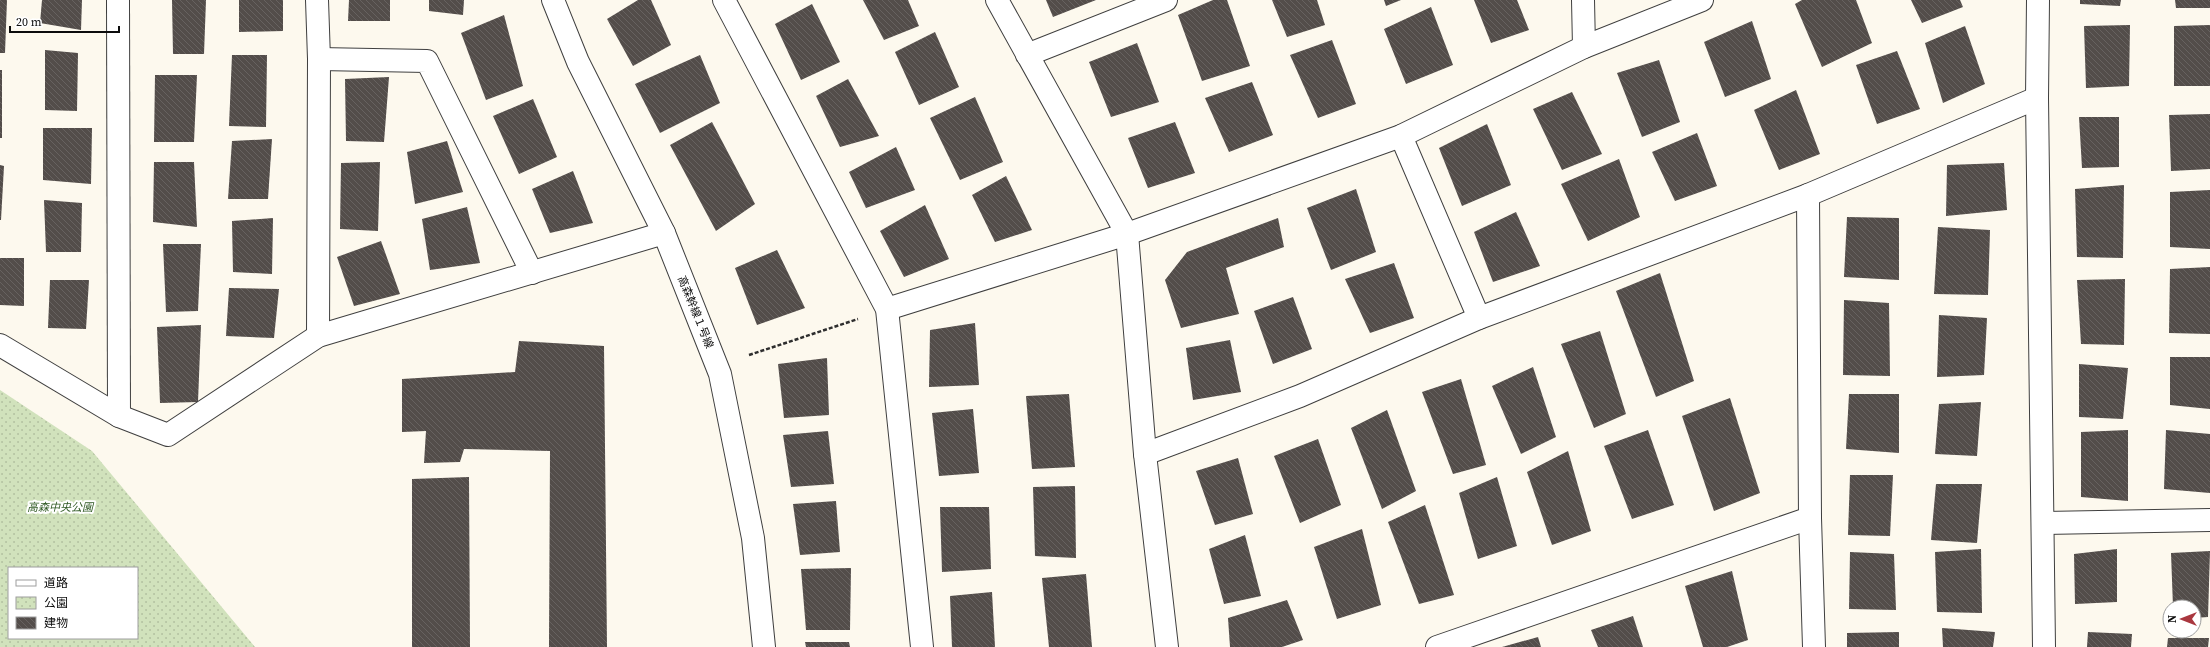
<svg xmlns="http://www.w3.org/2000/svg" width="2210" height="647" font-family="'Source Serif 4','Noto Sans JP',serif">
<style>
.park{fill:url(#park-dots);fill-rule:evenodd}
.building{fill:url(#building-back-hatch)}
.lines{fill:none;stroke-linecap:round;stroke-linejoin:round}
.minor-casing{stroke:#3f3f3f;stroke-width:24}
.path{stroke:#2e2e2e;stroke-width:2.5;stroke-dasharray:4 2;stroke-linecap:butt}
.minor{stroke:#fff;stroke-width:22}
.labels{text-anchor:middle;stroke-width:4;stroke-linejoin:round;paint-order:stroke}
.street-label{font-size:11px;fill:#0c0c0c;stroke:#fff}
.park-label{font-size:11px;font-style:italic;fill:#325b26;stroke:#fff}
</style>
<defs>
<pattern id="park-dots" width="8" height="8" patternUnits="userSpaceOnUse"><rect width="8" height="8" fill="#d1e2bc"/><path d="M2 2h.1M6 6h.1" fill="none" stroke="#b2c1a0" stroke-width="1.8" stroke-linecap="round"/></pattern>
<pattern id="building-back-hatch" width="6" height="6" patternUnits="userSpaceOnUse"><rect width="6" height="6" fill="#534d4a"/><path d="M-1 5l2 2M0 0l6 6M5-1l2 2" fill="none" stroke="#676260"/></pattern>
</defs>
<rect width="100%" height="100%" fill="#fdf9ee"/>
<path class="park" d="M 0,390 L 92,451 L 255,647 L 0,647 ZM 9,568 L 137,568 L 137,638 L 9,638 Z"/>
<g class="building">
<path d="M 0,0 L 7,0 L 5,53 L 0,53 Z"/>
<path d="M 42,0 L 82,0 L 81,30 L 40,23 Z"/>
<path d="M 172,0 L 206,0 L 204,54 L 173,54 Z"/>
<path d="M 239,0 L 283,0 L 283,31 L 239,32 Z"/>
<path d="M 349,0 L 390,0 L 390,21 L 348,21 Z"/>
<path d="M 429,0 L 464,0 L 463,15 L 429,11 Z"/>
<path d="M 638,0 L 651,0 L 671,45 L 633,66 L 607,19 Z"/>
<path d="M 863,0 L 908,0 L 919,26 L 884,40 Z"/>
<path d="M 1046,0 L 1096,0 L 1053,17 Z"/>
<path d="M 1213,0 L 1227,0 L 1250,66 L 1202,81 L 1178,15 Z"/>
<path d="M 1272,0 L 1317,0 L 1325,25 L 1287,37 Z"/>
<path d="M 1384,0 L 1401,0 L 1386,6 Z"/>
<path d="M 1474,0 L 1517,0 L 1529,30 L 1491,43 Z"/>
<path d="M 1802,0 L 1856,0 L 1872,43 L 1822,67 L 1795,4 Z"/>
<path d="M 1911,0 L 1960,0 L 1963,7 L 1922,23 Z"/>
<path d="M 2080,0 L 2121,0 L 2120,6 L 2080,4 Z"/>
<path d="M 2175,0 L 2210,0 L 2210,8 L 2176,8 Z"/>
<path d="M 812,4 L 840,62 L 801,80 L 775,24 Z"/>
<path d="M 1431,7 L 1453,65 L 1406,84 L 1384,29 Z"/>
<path d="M 504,15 L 523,86 L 486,100 L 461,33 Z"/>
<path d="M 1752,21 L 1771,79 L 1725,97 L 1704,42 Z"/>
<path d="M 2130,25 L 2129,86 L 2086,88 L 2084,26 Z"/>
<path d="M 2210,25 L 2210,86 L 2174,86 L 2174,26 Z"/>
<path d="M 1965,26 L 1985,84 L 1943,103 L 1925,43 Z"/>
<path d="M 935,32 L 959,87 L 919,105 L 895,52 Z"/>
<path d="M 1332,40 L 1356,104 L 1318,118 L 1290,55 Z"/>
<path d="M 1137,43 L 1159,102 L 1111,117 L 1089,62 Z"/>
<path d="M 45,50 L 78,53 L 77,111 L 45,110 Z"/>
<path d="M 1897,51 L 1920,109 L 1877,124 L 1856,65 Z"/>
<path d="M 232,55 L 267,55 L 266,127 L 229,126 Z"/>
<path d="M 700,55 L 720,103 L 660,133 L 635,84 Z"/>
<path d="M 1659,60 L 1680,122 L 1642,137 L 1617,73 Z"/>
<rect x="0" y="70" width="2" height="68"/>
<path d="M 155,75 L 197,75 L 194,142 L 154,142 Z"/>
<path d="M 389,77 L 384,142 L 346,141 L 345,79 Z"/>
<path d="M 848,79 L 879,136 L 840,147 L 816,96 Z"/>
<path d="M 1252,82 L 1273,135 L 1229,152 L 1205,98 Z"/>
<path d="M 1796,90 L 1820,154 L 1779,170 L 1754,110 Z"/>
<path d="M 1572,92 L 1602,154 L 1562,170 L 1533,109 Z"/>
<path d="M 975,97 L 1003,162 L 960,180 L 930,118 Z"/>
<path d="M 533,99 L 557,157 L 519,174 L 493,116 Z"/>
<path d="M 2210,114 L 2210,169 L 2171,171 L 2169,115 Z"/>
<path d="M 2079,117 L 2119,117 L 2119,167 L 2082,168 Z"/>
<path d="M 712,122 L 755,204 L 716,231 L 670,145 Z"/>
<path d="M 1175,122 L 1195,173 L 1148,188 L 1128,138 Z"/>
<path d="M 1487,124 L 1511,185 L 1462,206 L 1439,148 Z"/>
<path d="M 43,128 L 92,128 L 91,184 L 43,180 Z"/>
<path d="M 1697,133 L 1717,186 L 1675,201 L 1652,152 Z"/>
<path d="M 272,139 L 268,199 L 228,199 L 232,141 Z"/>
<path d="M 447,141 L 463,192 L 415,204 L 407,152 Z"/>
<path d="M 896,147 L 915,190 L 866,208 L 849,172 Z"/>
<path d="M 1619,159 L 1640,217 L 1588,241 L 1561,184 Z"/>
<path d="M 154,162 L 194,162 L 197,227 L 153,222 Z"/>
<path d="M 380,162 L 378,231 L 340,229 L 341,163 Z"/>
<path d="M 2004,163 L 2007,210 L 1946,216 L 1947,165 Z"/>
<path d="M 0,165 L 4,166 L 1,220 L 0,220 Z"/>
<path d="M 573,171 L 593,223 L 550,233 L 532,189 Z"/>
<path d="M 1006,176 L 1032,230 L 995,242 L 972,195 Z"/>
<path d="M 2124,185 L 2123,258 L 2077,257 L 2075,189 Z"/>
<path d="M 1356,189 L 1376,252 L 1331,270 L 1307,208 Z"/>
<path d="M 2210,190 L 2210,249 L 2170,247 L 2170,192 Z"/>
<path d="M 44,200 L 82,203 L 81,252 L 46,252 Z"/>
<path d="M 925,205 L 949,259 L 904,277 L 880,231 Z"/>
<path d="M 467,207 L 480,263 L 430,270 L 422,219 Z"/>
<path d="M 1516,212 L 1540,266 L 1493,282 L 1474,232 Z"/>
<path d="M 1847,217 L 1899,218 L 1899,280 L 1844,277 Z"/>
<path d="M 273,218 L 272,274 L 233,272 L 232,221 Z"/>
<path d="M 1278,218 L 1284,247 L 1226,268 L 1239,314 L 1181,328 L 1165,280 L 1187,252 Z"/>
<path d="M 1938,227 L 1990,230 L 1988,295 L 1934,294 Z"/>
<path d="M 381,241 L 400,294 L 354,306 L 337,257 Z"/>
<path d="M 163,244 L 201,244 L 198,311 L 166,312 Z"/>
<path d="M 777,250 L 805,308 L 757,325 L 735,268 Z"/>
<path d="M 0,258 L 24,258 L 24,306 L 0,305 Z"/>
<path d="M 1394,263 L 1414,318 L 1370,333 L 1345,279 Z"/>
<path d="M 2210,267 L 2210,334 L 2169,333 L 2170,269 Z"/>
<path d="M 1660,273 L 1694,381 L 1656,397 L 1616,291 Z"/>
<path d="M 2125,279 L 2124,345 L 2081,344 L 2077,280 Z"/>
<path d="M 50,280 L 89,280 L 86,329 L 48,328 Z"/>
<path d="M 229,288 L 279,289 L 274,338 L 226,336 Z"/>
<path d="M 1293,297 L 1312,349 L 1273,364 L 1254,311 Z"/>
<path d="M 1844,300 L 1889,303 L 1890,376 L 1843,375 Z"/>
<path d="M 1939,315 L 1987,318 L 1984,375 L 1937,377 Z"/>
<path d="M 975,323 L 979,385 L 929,387 L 930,330 Z"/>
<path d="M 201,325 L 198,402 L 160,403 L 157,327 Z"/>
<path d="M 1600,331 L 1626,414 L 1594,428 L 1561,344 Z"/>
<path d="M 1230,340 L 1241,392 L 1193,400 L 1186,348 Z"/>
<path d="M 519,341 L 604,346 L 607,647 L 549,647 L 550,451 L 464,449 L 460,462 L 424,463 L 426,431 L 402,432 L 402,379 L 515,372 Z"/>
<path d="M 2170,357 L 2210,357 L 2210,409 L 2170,405 Z"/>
<path d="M 827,358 L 829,415 L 784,418 L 778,364 Z"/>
<path d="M 2079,364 L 2128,368 L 2123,419 L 2079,417 Z"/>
<path d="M 1533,367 L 1556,437 L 1521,454 L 1492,386 Z"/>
<path d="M 1461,379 L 1486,465 L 1453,474 L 1422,392 Z"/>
<path d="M 1069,394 L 1075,467 L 1032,469 L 1026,396 Z"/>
<path d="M 1849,394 L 1899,394 L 1899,453 L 1846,449 Z"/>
<path d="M 1730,398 L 1760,493 L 1714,511 L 1682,416 Z"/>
<path d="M 1981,402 L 1977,456 L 1935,454 L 1939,404 Z"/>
<path d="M 973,409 L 979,473 L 939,476 L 932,413 Z"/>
<path d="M 1387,410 L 1416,491 L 1382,509 L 1351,428 Z"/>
<path d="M 1648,430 L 1674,505 L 1632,519 L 1604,446 Z"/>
<path d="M 2128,430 L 2128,501 L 2081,497 L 2081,432 Z"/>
<path d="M 2166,430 L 2210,434 L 2210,493 L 2164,489 Z"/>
<path d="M 828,431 L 834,484 L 791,487 L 783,435 Z"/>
<path d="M 1318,439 L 1341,505 L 1300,523 L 1274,456 Z"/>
<path d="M 1568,451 L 1591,531 L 1552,545 L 1527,472 Z"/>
<path d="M 1238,458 L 1253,514 L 1215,525 L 1196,471 Z"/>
<path d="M 1850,475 L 1893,475 L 1890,536 L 1848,535 Z"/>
<path d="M 469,477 L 470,647 L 412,647 L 412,479 Z"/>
<path d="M 1497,477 L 1517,546 L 1478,559 L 1459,493 Z"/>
<path d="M 1936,484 L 1982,484 L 1977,543 L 1931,540 Z"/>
<path d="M 1075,486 L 1076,558 L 1035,556 L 1033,487 Z"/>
<path d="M 836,501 L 840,552 L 800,555 L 793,504 Z"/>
<path d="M 1425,505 L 1454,595 L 1419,604 L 1388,522 Z"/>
<path d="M 940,507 L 989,507 L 991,569 L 942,572 Z"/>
<path d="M 1362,529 L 1381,605 L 1337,619 L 1314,547 Z"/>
<path d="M 1245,535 L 1261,596 L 1224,604 L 1209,549 Z"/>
<path d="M 1981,549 L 1982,613 L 1937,612 L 1935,552 Z"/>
<path d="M 2117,549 L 2117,602 L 2075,604 L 2074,554 Z"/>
<path d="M 2210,551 L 2208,617 L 2194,618 L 2194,607 L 2173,607 L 2171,553 Z"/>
<path d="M 1850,552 L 1894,554 L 1896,610 L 1849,609 Z"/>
<path d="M 851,568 L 850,630 L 806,630 L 801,569 Z"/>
<path d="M 1732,571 L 1748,640 L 1727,647 L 1703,647 L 1685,586 Z"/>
<path d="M 1086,574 L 1092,647 L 1049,647 L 1042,578 Z"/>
<path d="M 992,592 L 995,647 L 952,647 L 950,596 Z"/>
<path d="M 1287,600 L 1303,640 L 1282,647 L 1230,647 L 1228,618 Z"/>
<path d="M 1633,616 L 1643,647 L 1598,647 L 1591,630 Z"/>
<path d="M 1942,628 L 1995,632 L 1993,647 L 1943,647 Z"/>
<path d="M 1899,632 L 1899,647 L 1847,647 L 1847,633 Z"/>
<path d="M 2088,632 L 2132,634 L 2131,647 L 2087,647 Z"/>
<path d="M 1538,637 L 1541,647 L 1502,647 Z"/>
<path d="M 2168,638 L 2209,638 L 2208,647 L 2167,647 Z"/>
<path d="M 805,642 L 849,642 L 850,647 L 806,647 Z"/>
</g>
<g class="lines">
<defs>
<g id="minor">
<path d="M 118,0 L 119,416"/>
<path d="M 317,0 L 319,59 L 318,336"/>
<path d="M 553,0 L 578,62 L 664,233 L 720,374 L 753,538 L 764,647"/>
<path d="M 724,0 L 887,309 L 922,647"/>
<path d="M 997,0 L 1127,234 L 1145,454 L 1167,647"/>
<path d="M 1583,0 L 1584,47"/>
<path d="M 2038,0 L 2037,98 L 2044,647"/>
<path d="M 1027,55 L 1166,0"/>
<path d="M 319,59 L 427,61 L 532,273"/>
<path d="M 1401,136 L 1479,318"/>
<path d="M 1808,195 L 1810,518 L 1814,647"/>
<path d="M 887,309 L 1127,234 L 1401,136 L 1584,47 L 1702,0"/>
<path d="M 0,345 L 119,416 L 168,435 L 318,336 L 664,233"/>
<path d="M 1145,454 L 1300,396 L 1479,318 L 1808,195 L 2037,98"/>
<path d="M 2044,523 L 2210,520"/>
<path d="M 1437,647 L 1810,518"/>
</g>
</defs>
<use href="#minor" class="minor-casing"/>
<path class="path" d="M 749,355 L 858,319"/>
<use href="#minor" class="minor"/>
</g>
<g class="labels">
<g class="street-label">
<text transform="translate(696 312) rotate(68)" y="4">高森幹線１号線</text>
</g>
<g class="park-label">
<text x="60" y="511">高森中央公園</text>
</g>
</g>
<rect x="8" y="567" width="130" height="72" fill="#ffffff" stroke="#9e9e9e"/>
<rect x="16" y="580" width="20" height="6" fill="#ffffff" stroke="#9e9e9e"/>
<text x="44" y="587" font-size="12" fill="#0c0c0c">道路</text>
<rect x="16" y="597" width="20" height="12" fill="url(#park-dots)" stroke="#9e9e9e"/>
<text x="44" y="607" font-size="12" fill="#0c0c0c">公園</text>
<rect x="16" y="617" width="20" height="12" fill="url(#building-back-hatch)" stroke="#9e9e9e"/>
<text x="44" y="627" font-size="12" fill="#0c0c0c">建物</text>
<g transform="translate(2182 619) rotate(270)"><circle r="19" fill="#ffffff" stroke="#9e9e9e"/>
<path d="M0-3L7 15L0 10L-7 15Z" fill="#a9373f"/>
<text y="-6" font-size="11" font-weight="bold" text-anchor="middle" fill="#0c0c0c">N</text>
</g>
<path d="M10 26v6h109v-6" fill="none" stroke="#0c0c0c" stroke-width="2"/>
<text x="16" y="26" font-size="12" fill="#0c0c0c" stroke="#ffffff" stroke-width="3" paint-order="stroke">20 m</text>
</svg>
